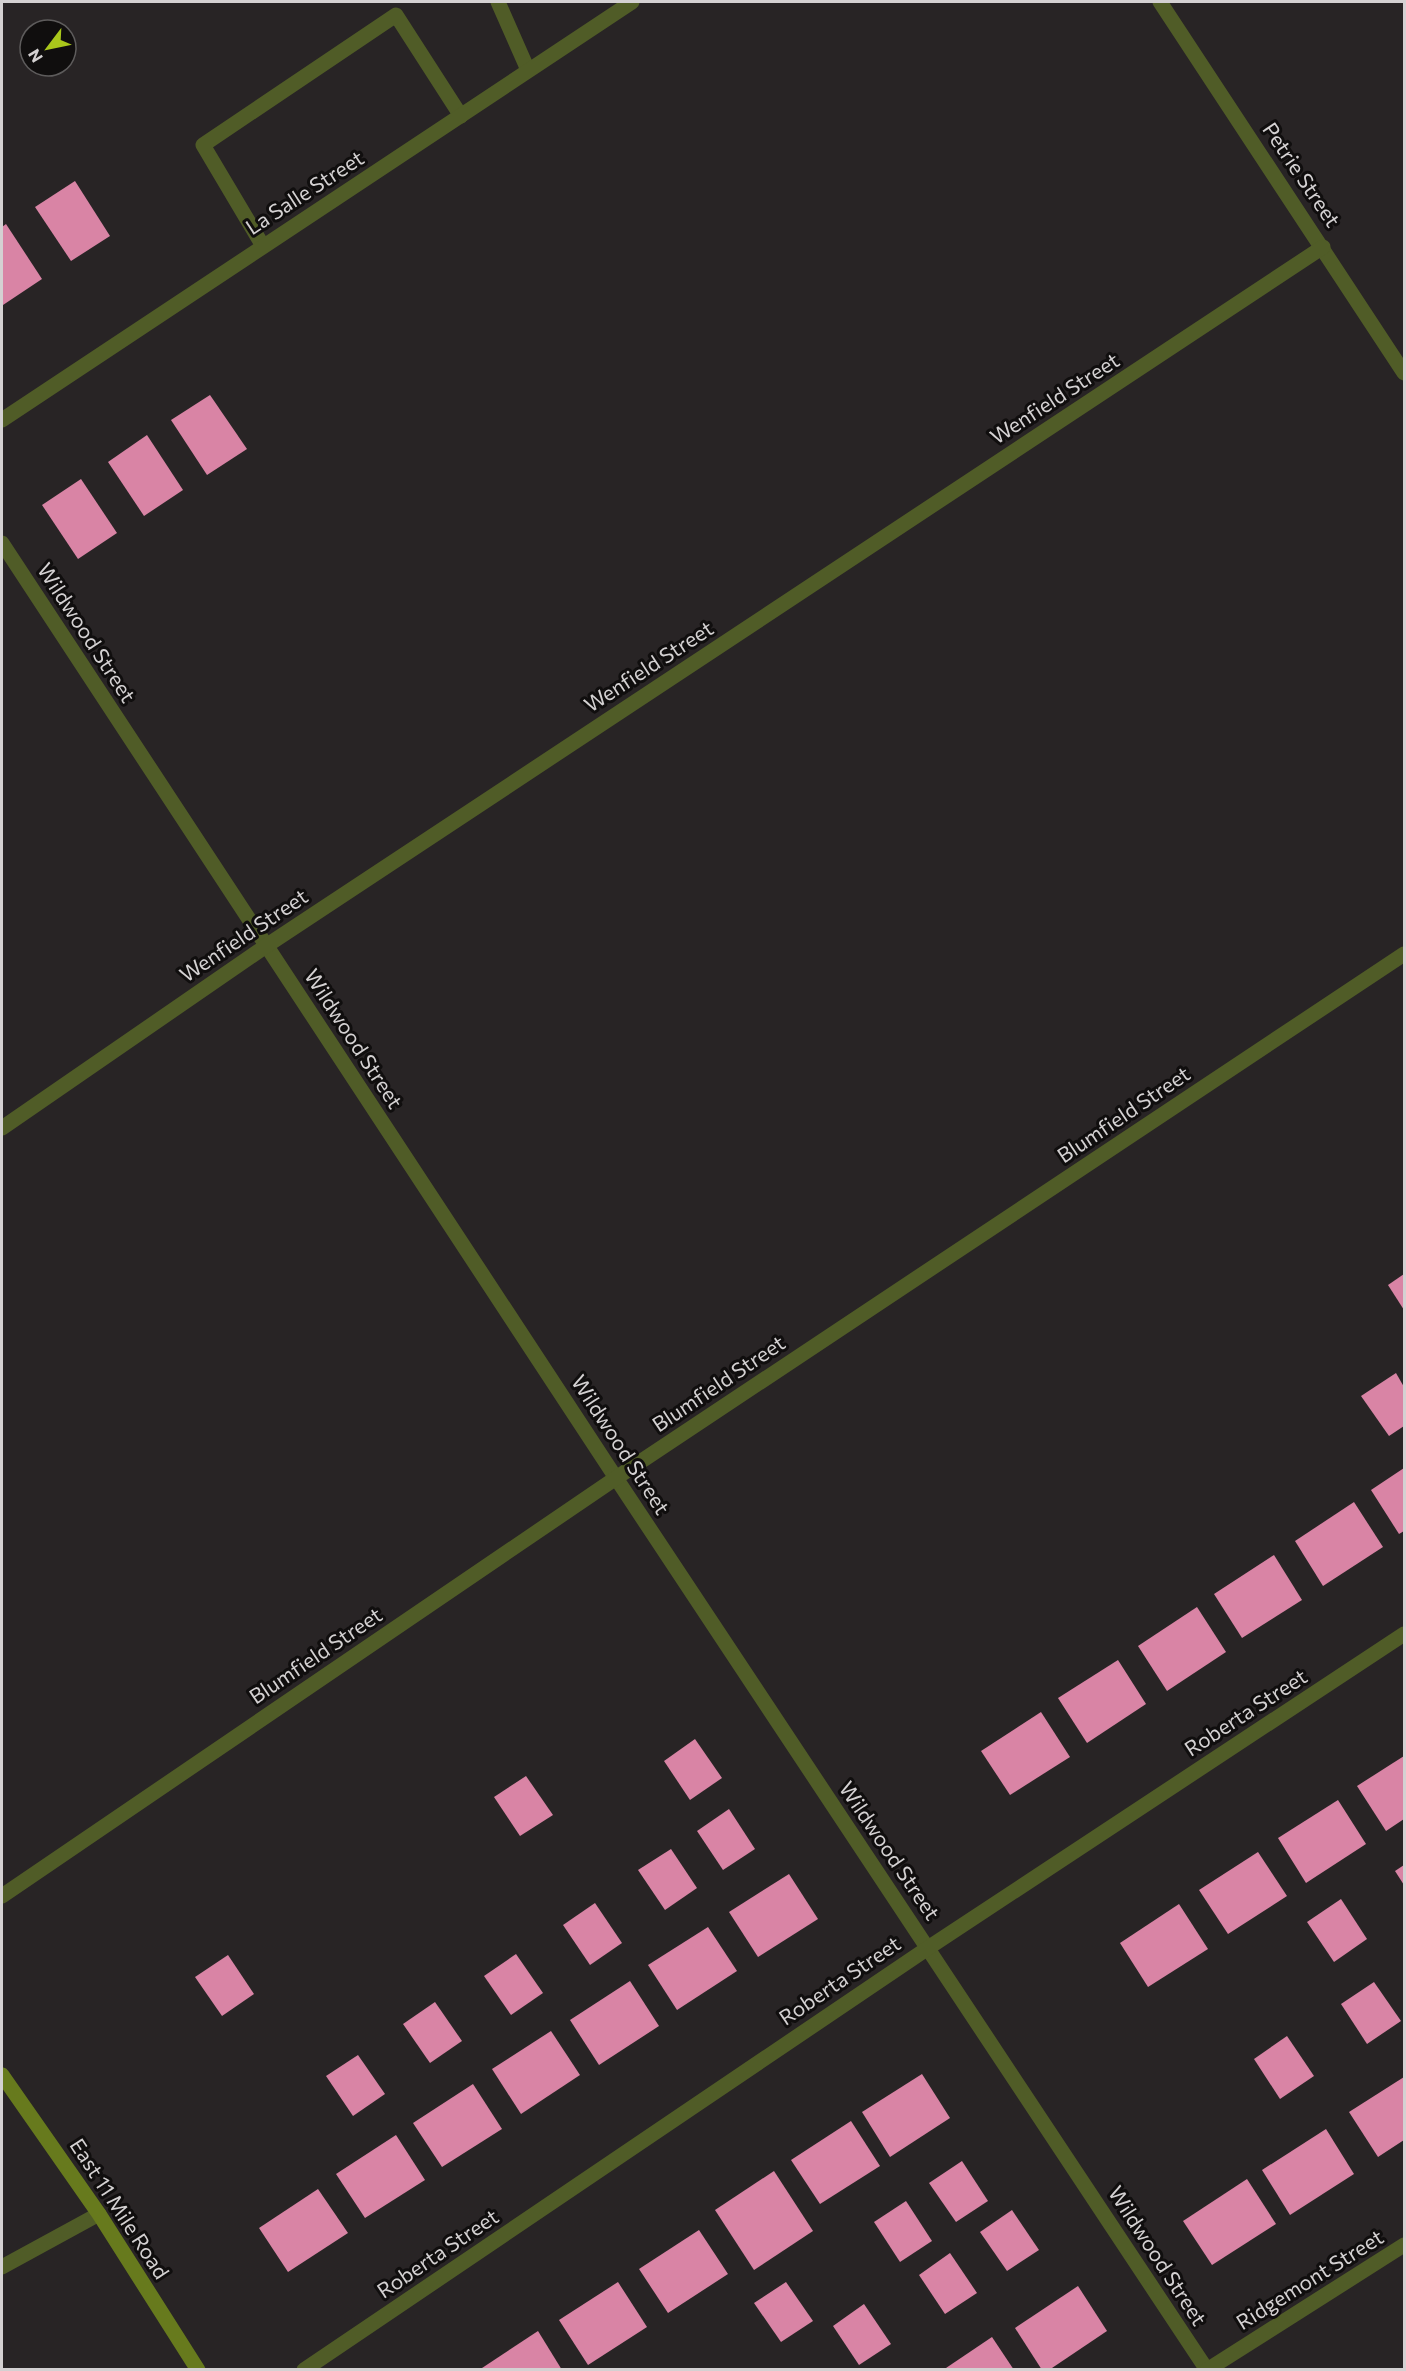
<svg xmlns="http://www.w3.org/2000/svg" width="1406" height="2371" font-family="Commissioner,sans-serif">
<style>
.building{fill:#d984a5}
.lines{fill:none;stroke-linecap:round;stroke-linejoin:round}
.lane{stroke:#505c27;stroke-width:15}
.street{stroke:#505c27;stroke-width:15}
.secondary{stroke:#677a1d;stroke-width:15}
.labels{text-anchor:middle;stroke-width:6;stroke-linejoin:round;paint-order:stroke}
.street-label{font-size:21px;fill:#d4d1d2;stroke:#100e0e}
</style>
<rect width="100%" height="100%" fill="#282425"/>
<g class="building">
<path d="M 75,181 L 110,236 L 71,261 L 35,207 Z"/>
<path d="M 6,224 L 42,279 L 3,305 L 2,227 Z"/>
<path d="M 210,395 L 247,449 L 207,475 L 171,420 Z"/>
<path d="M 147,435 L 183,490 L 144,516 L 108,462 Z"/>
<path d="M 81,479 L 117,533 L 78,559 L 42,505 Z"/>
<path d="M 1404,1274 L 1404,1310 L 1388,1285 Z"/>
<path d="M 1396,1373 L 1404,1387 L 1404,1426 L 1389,1436 L 1361,1396 Z"/>
<path d="M 1404,1468 L 1404,1531 L 1399,1534 L 1371,1490 Z"/>
<path d="M 1354,1502 L 1383,1547 L 1323,1586 L 1295,1541 Z"/>
<path d="M 1274,1555 L 1302,1600 L 1242,1638 L 1214,1594 Z"/>
<path d="M 1197,1607 L 1226,1652 L 1167,1691 L 1138,1646 Z"/>
<path d="M 1118,1660 L 1146,1704 L 1087,1743 L 1058,1698 Z"/>
<path d="M 1041,1712 L 1070,1757 L 1010,1795 L 981,1751 Z"/>
<path d="M 695,1739 L 722,1778 L 690,1800 L 664,1761 Z"/>
<path d="M 1404,1756 L 1404,1819 L 1386,1831 L 1357,1786 Z"/>
<path d="M 526,1776 L 553,1815 L 520,1836 L 494,1797 Z"/>
<path d="M 1338,1800 L 1366,1844 L 1306,1883 L 1278,1838 Z"/>
<path d="M 729,1809 L 755,1849 L 723,1870 L 697,1831 Z"/>
<path d="M 671,1849 L 697,1888 L 665,1910 L 638,1870 Z"/>
<path d="M 1258,1852 L 1287,1896 L 1228,1934 L 1199,1890 Z"/>
<path d="M 1404,1865 L 1404,1885 L 1395,1871 Z"/>
<path d="M 789,1874 L 818,1919 L 758,1957 L 729,1912 Z"/>
<path d="M 1341,1899 L 1367,1939 L 1334,1962 L 1307,1922 Z"/>
<path d="M 595,1903 L 622,1943 L 590,1965 L 563,1925 Z"/>
<path d="M 1179,1904 L 1208,1949 L 1148,1987 L 1120,1943 Z"/>
<path d="M 708,1927 L 737,1971 L 677,2010 L 648,1965 Z"/>
<path d="M 516,1954 L 543,1993 L 511,2015 L 484,1976 Z"/>
<path d="M 228,1955 L 254,1994 L 222,2016 L 195,1977 Z"/>
<path d="M 630,1981 L 659,2026 L 599,2065 L 570,2020 Z"/>
<path d="M 1374,1982 L 1401,2021 L 1367,2044 L 1341,2004 Z"/>
<path d="M 435,2002 L 462,2041 L 430,2063 L 403,2024 Z"/>
<path d="M 551,2031 L 580,2075 L 521,2114 L 492,2069 Z"/>
<path d="M 1287,2036 L 1314,2076 L 1280,2099 L 1254,2059 Z"/>
<path d="M 358,2055 L 385,2094 L 353,2116 L 326,2076 Z"/>
<path d="M 922,2074 L 950,2118 L 890,2157 L 862,2112 Z"/>
<path d="M 1404,2077 L 1404,2140 L 1378,2157 L 1349,2112 Z"/>
<path d="M 473,2084 L 502,2129 L 442,2167 L 413,2123 Z"/>
<path d="M 851,2121 L 880,2166 L 820,2204 L 791,2160 Z"/>
<path d="M 1326,2129 L 1354,2174 L 1290,2215 L 1262,2170 Z"/>
<path d="M 396,2135 L 425,2180 L 365,2218 L 336,2174 Z"/>
<path d="M 962,2161 L 988,2201 L 956,2222 L 929,2183 Z"/>
<path d="M 774,2171 L 813,2231 L 754,2270 L 715,2210 Z"/>
<path d="M 1247,2179 L 1276,2224 L 1212,2265 L 1183,2221 Z"/>
<path d="M 318,2189 L 348,2233 L 288,2272 L 259,2228 Z"/>
<path d="M 906,2201 L 932,2241 L 900,2262 L 874,2222 Z"/>
<path d="M 1012,2210 L 1039,2250 L 1007,2271 L 980,2232 Z"/>
<path d="M 699,2230 L 728,2274 L 668,2313 L 639,2269 Z"/>
<path d="M 950,2253 L 977,2293 L 945,2314 L 919,2275 Z"/>
<path d="M 618,2282 L 647,2327 L 588,2365 L 559,2320 Z"/>
<path d="M 786,2282 L 813,2321 L 781,2342 L 754,2303 Z"/>
<path d="M 1078,2286 L 1107,2331 L 1049,2370 L 1042,2370 L 1015,2328 Z"/>
<path d="M 864,2304 L 891,2344 L 859,2365 L 833,2326 Z"/>
<path d="M 538,2331 L 562,2370 L 479,2370 Z"/>
<path d="M 992,2337 L 1014,2370 L 943,2370 Z"/>
</g>
<g class="lines">
<g class="lane">
<path d="M 498,2 L 528,70"/>
<path d="M 263,246 L 203,145 L 396,15 L 461,116"/>
</g>
<g class="street">
<path d="M 1160,2 L 1404,373"/>
<path d="M 2,420 L 632,2"/>
<path d="M 2,543 L 616,1478 L 1207,2370"/>
<path d="M 2,1128 L 266,946 L 1323,247"/>
<path d="M 2,1896 L 616,1478 L 1404,954"/>
<path d="M 2,2267 L 99,2214"/>
<path d="M 304,2370 L 928,1948 L 1404,1634"/>
<path d="M 1207,2370 L 1404,2245"/>
</g>
<path class="secondary" d="M 2,2075 L 99,2214 L 198,2370"/>
</g>
<g class="labels">
<g class="street-label">
<text transform="translate(1301 175) rotate(56)" y="7">Petrie Street</text>
<text transform="translate(305 193) rotate(-33)" y="7">La Salle Street</text>
<text transform="translate(1055 399) rotate(-33)" y="7">Wenfield Street</text>
<text transform="translate(86 633) rotate(57)" y="7">Wildwood Street</text>
<text transform="translate(649 667) rotate(-33)" y="7">Wenfield Street</text>
<text transform="translate(244 936) rotate(-34)" y="7">Wenfield Street</text>
<text transform="translate(353 1039) rotate(57)" y="7">Wildwood Street</text>
<text transform="translate(1124 1115) rotate(-34)" y="7">Blumfield Street</text>
<text transform="translate(719 1384) rotate(-34)" y="7">Blumfield Street</text>
<text transform="translate(620 1445) rotate(57)" y="7">Wildwood Street</text>
<text transform="translate(316 1656) rotate(-34)" y="7">Blumfield Street</text>
<text transform="translate(1246 1713) rotate(-33)" y="7">Roberta Street</text>
<text transform="translate(889 1851) rotate(56)" y="7">Wildwood Street</text>
<text transform="translate(840 1981) rotate(-34)" y="7">Roberta Street</text>
<text transform="translate(119 2209) rotate(57)" y="7">East 11 Mile Road</text>
<text transform="translate(438 2254) rotate(-34)" y="7">Roberta Street</text>
<text transform="translate(1157 2256) rotate(57)" y="7">Wildwood Street</text>
<text transform="translate(1310 2280) rotate(-32)" y="7">Ridgemont Street</text>
</g>
</g>
<rect width="1406" height="2371" fill="none" stroke="#d4d1d2" stroke-width="6"/>
<g transform="translate(48 48) rotate(238)"><circle r="28" fill="#100e0e" stroke="#5e5c5c" stroke-width="1.5"/>
<path d="M0-4.5L10 22L0 15L-10 22Z" fill="#a9c71b"/>
<text y="-9" font-size="16" font-weight="bold" text-anchor="middle" fill="#d4d1d2">N</text>
</g>
</svg>
